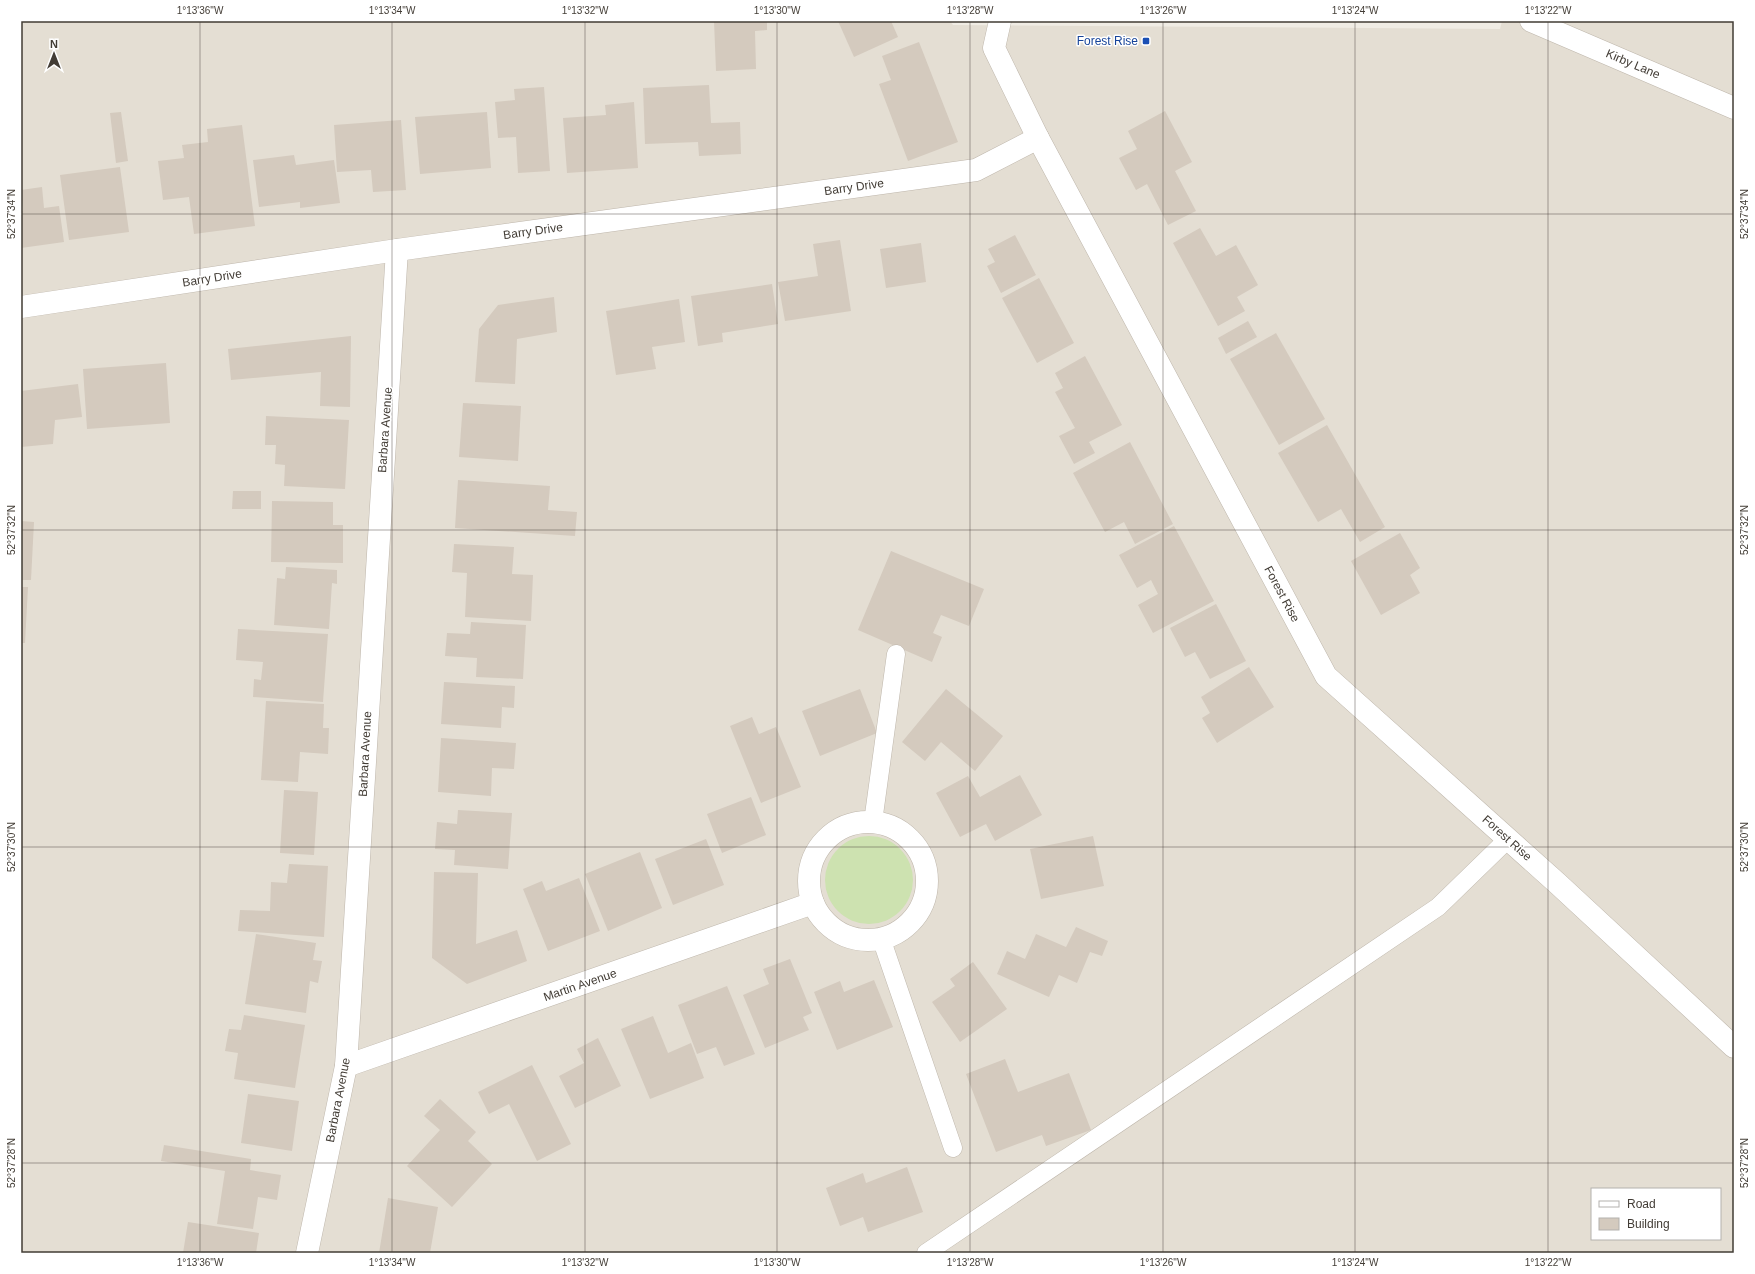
<svg xmlns="http://www.w3.org/2000/svg" width="1755" height="1274" font-family="Arial,sans-serif">
<style>
.residential{fill:#e4ded3;fill-rule:evenodd}
.green{fill:#cde2b0}
.building{fill:#d4cabe}
.lines{fill:none;stroke-linecap:round;stroke-linejoin:round}
.service-casing{stroke:#beb6ab;stroke-width:19}
.minor-casing{stroke:#beb6ab;stroke-width:23}
.tertiary-casing{stroke:#beb6ab;stroke-width:23}
.service{stroke:#fff;stroke-width:18}
.minor{stroke:#fff;stroke-width:22}
.tertiary{stroke:#fff;stroke-width:22}
.ticks{fill:none;stroke:#423c35;stroke-width:1;stroke-opacity:0.45}
.transit-dot{fill:#1a4fb4;stroke:#fff;stroke-width:1.5}
.labels{text-anchor:middle;stroke-width:3;stroke-linejoin:round;paint-order:stroke}
.transit-label{font-size:12px;fill:#164399;stroke:#fff;text-anchor:end}
.street-label{font-size:12px;fill:#423c35;stroke:#fff}
.neatline{fill:none;stroke:#423c35;stroke-width:1.5}
.ticks-label{font-size:10px;text-anchor:middle;fill:#423c35}
</style>
<rect width="100%" height="100%" fill="#f0ece4"/>
<path class="residential" d="M 21,21 L 950,21 L 953,25 L 1500,29 L 1502,21 L 1734,21 L 1734,1253 L 21,1253 ZM 1592,1189 L 1720,1189 L 1720,1239 L 1592,1239 Z"/>
<circle class="green" cx="869" cy="880" r="44"/>
<g class="building">
<path d="M 714,21 L 767,21 L 767,30 L 755,31 L 756,69 L 716,71 Z"/>
<path d="M 838,21 L 891,21 L 898,37 L 854,57 Z"/>
<path d="M 919,42 L 958,142 L 908,161 L 879,84 L 891,80 L 882,56 Z"/>
<path d="M 709,85 L 711,123 L 740,122 L 741,154 L 699,156 L 698,142 L 645,144 L 643,88 Z"/>
<path d="M 544,87 L 550,171 L 518,173 L 516,137 L 498,138 L 495,102 L 515,100 L 514,89 Z"/>
<path d="M 634,102 L 638,168 L 567,173 L 563,118 L 606,115 L 605,105 Z"/>
<path d="M 1165,111 L 1192,162 L 1175,171 L 1196,211 L 1168,225 L 1147,184 L 1136,190 L 1119,158 L 1137,149 L 1128,131 Z"/>
<path d="M 121,112 L 128,161 L 116,163 L 110,113 Z"/>
<path d="M 487,112 L 491,168 L 420,174 L 415,117 Z"/>
<path d="M 401,120 L 406,190 L 373,192 L 371,170 L 337,172 L 334,125 Z"/>
<path d="M 242,125 L 255,226 L 194,234 L 189,197 L 163,200 L 158,161 L 184,158 L 182,145 L 208,142 L 207,129 Z"/>
<path d="M 294,155 L 296,165 L 334,160 L 340,203 L 300,208 L 300,202 L 259,207 L 253,160 Z"/>
<path d="M 120,167 L 129,232 L 69,240 L 60,175 Z"/>
<path d="M 42,187 L 44,208 L 59,206 L 64,242 L 21,248 L 21,211 L 23,211 L 21,190 Z"/>
<path d="M 1200,228 L 1216,256 L 1236,245 L 1258,285 L 1237,297 L 1245,311 L 1218,326 L 1173,243 Z"/>
<path d="M 1015,235 L 1036,275 L 1001,293 L 987,266 L 995,262 L 988,249 Z"/>
<path d="M 840,240 L 851,311 L 785,321 L 778,282 L 818,276 L 813,244 Z"/>
<path d="M 921,243 L 926,282 L 886,288 L 880,249 Z"/>
<path d="M 1039,278 L 1074,343 L 1037,363 L 1002,298 Z"/>
<path d="M 772,284 L 778,324 L 722,333 L 723,342 L 698,346 L 691,296 Z"/>
<path d="M 554,297 L 557,332 L 517,339 L 515,384 L 475,382 L 479,329 L 498,305 Z"/>
<path d="M 679,299 L 685,342 L 652,347 L 656,369 L 616,375 L 606,311 Z"/>
<path d="M 1248,321 L 1257,337 L 1226,354 L 1218,338 Z"/>
<path d="M 1276,333 L 1325,419 L 1279,445 L 1230,359 Z"/>
<path d="M 351,336 L 350,407 L 320,406 L 321,372 L 231,380 L 228,349 Z"/>
<path d="M 1085,356 L 1122,425 L 1089,442 L 1095,453 L 1074,464 L 1059,436 L 1075,428 L 1055,392 L 1063,388 L 1055,373 Z"/>
<path d="M 166,363 L 170,423 L 87,429 L 83,369 Z"/>
<path d="M 78,384 L 82,417 L 55,420 L 53,444 L 21,447 L 21,391 Z"/>
<path d="M 463,403 L 521,406 L 518,461 L 459,457 Z"/>
<path d="M 266,416 L 349,420 L 345,489 L 284,486 L 285,465 L 275,464 L 276,445 L 265,445 Z"/>
<path d="M 1327,425 L 1385,527 L 1360,542 L 1341,509 L 1318,522 L 1278,453 Z"/>
<path d="M 1130,442 L 1173,524 L 1135,544 L 1124,522 L 1105,532 L 1073,473 Z"/>
<path d="M 458,480 L 550,486 L 548,510 L 577,512 L 575,536 L 455,528 Z"/>
<path d="M 233,491 L 261,491 L 261,509 L 232,509 Z"/>
<path d="M 272,501 L 333,502 L 333,525 L 343,525 L 343,563 L 271,562 Z"/>
<path d="M 21,521 L 34,522 L 31,580 L 21,580 Z"/>
<path d="M 1174,526 L 1214,601 L 1153,633 L 1138,605 L 1158,594 L 1151,580 L 1137,588 L 1119,555 Z"/>
<path d="M 1400,533 L 1420,568 L 1410,575 L 1420,593 L 1381,615 L 1351,561 Z"/>
<path d="M 454,544 L 514,547 L 512,574 L 533,575 L 531,621 L 465,617 L 467,573 L 452,572 Z"/>
<path d="M 891,551 L 984,589 L 969,626 L 941,615 L 933,633 L 942,637 L 932,662 L 858,630 Z"/>
<path d="M 286,567 L 337,570 L 337,584 L 332,583 L 329,629 L 274,625 L 277,578 L 285,579 Z"/>
<path d="M 21,587 L 28,587 L 25,643 L 21,643 Z"/>
<path d="M 1216,604 L 1246,661 L 1210,679 L 1195,652 L 1185,657 L 1170,628 Z"/>
<path d="M 471,622 L 526,625 L 523,679 L 476,677 L 477,658 L 445,656 L 447,633 L 470,634 Z"/>
<path d="M 238,629 L 328,634 L 323,702 L 253,697 L 254,679 L 261,680 L 263,662 L 236,660 Z"/>
<path d="M 1249,667 L 1274,707 L 1217,743 L 1202,718 L 1210,713 L 1201,697 Z"/>
<path d="M 444,682 L 515,686 L 514,708 L 502,707 L 501,728 L 441,724 Z"/>
<path d="M 860,689 L 877,733 L 820,756 L 802,711 Z"/>
<path d="M 946,689 L 1003,736 L 975,771 L 941,742 L 925,761 L 902,742 Z"/>
<path d="M 266,701 L 324,704 L 323,728 L 329,728 L 328,754 L 300,752 L 298,782 L 261,780 Z"/>
<path d="M 752,717 L 759,734 L 776,727 L 801,787 L 761,803 L 730,726 Z"/>
<path d="M 441,738 L 516,743 L 514,769 L 492,768 L 491,796 L 438,792 Z"/>
<path d="M 1020,775 L 1042,815 L 995,841 L 986,824 L 960,837 L 936,793 L 968,776 L 980,797 Z"/>
<path d="M 284,790 L 318,792 L 314,855 L 280,853 Z"/>
<path d="M 751,797 L 766,835 L 722,853 L 707,814 Z"/>
<path d="M 458,810 L 512,813 L 508,869 L 454,865 L 455,850 L 435,849 L 437,822 L 457,824 Z"/>
<path d="M 1093,836 L 1104,886 L 1041,899 L 1030,849 Z"/>
<path d="M 706,839 L 724,885 L 673,905 L 655,859 Z"/>
<path d="M 640,852 L 662,908 L 608,931 L 585,874 Z"/>
<path d="M 289,864 L 328,866 L 324,937 L 238,931 L 240,910 L 270,911 L 271,882 L 287,883 Z"/>
<path d="M 434,872 L 478,873 L 476,944 L 517,930 L 527,961 L 467,984 L 432,958 Z"/>
<path d="M 579,878 L 600,931 L 548,951 L 523,889 L 542,881 L 546,891 Z"/>
<path d="M 1076,927 L 1108,941 L 1102,956 L 1090,952 L 1077,983 L 1059,975 L 1049,997 L 997,974 L 1007,951 L 1025,959 L 1036,934 L 1066,947 Z"/>
<path d="M 256,934 L 316,943 L 313,960 L 322,961 L 318,983 L 310,981 L 306,1013 L 245,1004 Z"/>
<path d="M 790,959 L 812,1013 L 803,1017 L 809,1030 L 765,1048 L 743,995 L 769,984 L 763,969 Z"/>
<path d="M 973,962 L 1007,1009 L 960,1042 L 932,1002 L 955,986 L 950,979 Z"/>
<path d="M 874,980 L 893,1027 L 837,1050 L 814,992 L 840,981 L 844,992 Z"/>
<path d="M 727,986 L 755,1054 L 724,1066 L 716,1047 L 697,1054 L 678,1005 Z"/>
<path d="M 244,1015 L 305,1025 L 295,1088 L 234,1079 L 238,1053 L 225,1051 L 229,1029 L 241,1030 Z"/>
<path d="M 653,1016 L 668,1053 L 691,1043 L 704,1078 L 650,1099 L 621,1029 Z"/>
<path d="M 598,1038 L 621,1086 L 575,1108 L 559,1076 L 584,1063 L 577,1049 Z"/>
<path d="M 1005,1059 L 1018,1092 L 1069,1073 L 1091,1130 L 1046,1146 L 1042,1135 L 996,1152 L 966,1074 Z"/>
<path d="M 532,1065 L 571,1144 L 537,1161 L 509,1104 L 489,1114 L 478,1092 Z"/>
<path d="M 248,1094 L 299,1101 L 292,1151 L 241,1143 Z"/>
<path d="M 440,1099 L 476,1132 L 468,1141 L 492,1164 L 452,1207 L 407,1166 L 440,1130 L 424,1116 Z"/>
<path d="M 164,1145 L 251,1159 L 250,1170 L 281,1175 L 277,1200 L 258,1197 L 253,1229 L 217,1224 L 225,1171 L 161,1161 Z"/>
<path d="M 907,1167 L 923,1212 L 868,1232 L 863,1217 L 840,1226 L 826,1188 L 863,1173 L 866,1183 Z"/>
<path d="M 388,1198 L 438,1207 L 430,1253 L 379,1253 Z"/>
<path d="M 188,1222 L 259,1233 L 256,1253 L 183,1253 Z"/>
</g>
<g class="lines">
<defs>
<g id="service">
<path d="M 873,822 L 896,654"/>
<path d="M 881,938 L 953,1148"/>
<path d="M 926,1253 L 1438,907 L 1508,839"/>
</g>
<g id="minor">
<path d="M 1000,21 L 994,48 L 1038,138 L 1326,676 L 1557,883 L 1734,1047"/>
<path d="M 21,307 L 397,250 L 976,170 L 1038,138"/>
<circle cx="868" cy="881" r="59"/>
<path d="M 346,1066 L 813,903"/>
<path d="M 307,1253 L 346,1066 L 397,250"/>
</g>
<path id="tertiary" d="M 1531,21 L 1734,108"/>
</defs>
<use href="#service" class="service-casing"/>
<use href="#minor" class="minor-casing"/>
<use href="#tertiary" class="tertiary-casing"/>
<use href="#service" class="service"/>
<use href="#minor" class="minor"/>
<use href="#tertiary" class="tertiary"/>
</g>
<path class="ticks" d="M 200,21 L 200,1253M 392,21 L 392,1253M 585,21 L 585,1253M 777,21 L 777,1253M 970,21 L 970,1253M 1163,21 L 1163,1253M 1355,21 L 1355,1253M 1548,21 L 1548,1253M 21,214 L 1734,214M 21,530 L 1734,530M 21,847 L 1734,847M 21,1163 L 1734,1163"/>
<rect class="transit-dot" x="1142" y="37" width="8" height="8" rx="2"/>
<g class="labels">
<g class="transit-label">
<text x="1138" y="45">Forest Rise</text>
</g>
<g class="street-label">
<text transform="translate(1633 64) rotate(23)" y="4">Kirby Lane</text>
<text transform="translate(854 187) rotate(-8)" y="4">Barry Drive</text>
<text transform="translate(533 231) rotate(-8)" y="4">Barry Drive</text>
<text transform="translate(212 278) rotate(-9)" y="4">Barry Drive</text>
<text transform="translate(385 430) rotate(-86)" y="4">Barbara Avenue</text>
<text transform="translate(1282 594) rotate(62)" y="4">Forest Rise</text>
<text transform="translate(365 754) rotate(-87)" y="4">Barbara Avenue</text>
<text transform="translate(1507 838) rotate(42)" y="4">Forest Rise</text>
<text transform="translate(580 985) rotate(-19)" y="4">Martin Avenue</text>
<text transform="translate(338 1100) rotate(-79)" y="4">Barbara Avenue</text>
</g>
</g>
<rect width="1755" height="1274" fill="none" stroke="#ffffff" stroke-width="44"/>
<rect x="1591" y="1188" width="130" height="52" fill="#ffffff" stroke="#b3b1ae"/>
<rect x="1599" y="1201" width="20" height="6" fill="#ffffff" stroke="#b3b1ae"/>
<text x="1627" y="1208" font-size="12" fill="#423c35">Road</text>
<rect x="1599" y="1218" width="20" height="12" fill="#d4cabe" stroke="#b3b1ae"/>
<text x="1627" y="1228" font-size="12" fill="#423c35">Building</text>
<g transform="translate(54 54)" stroke="#ffffff" stroke-width="3" paint-order="stroke">
<path d="M0-3L7 15L0 10L-7 15Z" fill="#423c35"/>
<text y="-6" font-size="11" font-weight="bold" text-anchor="middle" fill="#423c35">N</text>
</g>
<rect x="22" y="22" width="1711" height="1230" class="neatline"/>
<g class="ticks-label">
<text x="200" y="14">1°13'36"W</text>
<text x="392" y="14">1°13'34"W</text>
<text x="585" y="14">1°13'32"W</text>
<text x="777" y="14">1°13'30"W</text>
<text x="970" y="14">1°13'28"W</text>
<text x="1163" y="14">1°13'26"W</text>
<text x="1355" y="14">1°13'24"W</text>
<text x="1548" y="14">1°13'22"W</text>
<text transform="translate(11 214) rotate(-90)" y="4">52°37'34"N</text>
<text transform="translate(1744 214) rotate(-90)" y="4">52°37'34"N</text>
<text transform="translate(11 530) rotate(-90)" y="4">52°37'32"N</text>
<text transform="translate(1744 530) rotate(-90)" y="4">52°37'32"N</text>
<text transform="translate(11 847) rotate(-90)" y="4">52°37'30"N</text>
<text transform="translate(1744 847) rotate(-90)" y="4">52°37'30"N</text>
<text transform="translate(11 1163) rotate(-90)" y="4">52°37'28"N</text>
<text transform="translate(1744 1163) rotate(-90)" y="4">52°37'28"N</text>
<text x="200" y="1266">1°13'36"W</text>
<text x="392" y="1266">1°13'34"W</text>
<text x="585" y="1266">1°13'32"W</text>
<text x="777" y="1266">1°13'30"W</text>
<text x="970" y="1266">1°13'28"W</text>
<text x="1163" y="1266">1°13'26"W</text>
<text x="1355" y="1266">1°13'24"W</text>
<text x="1548" y="1266">1°13'22"W</text>
</g>
</svg>
